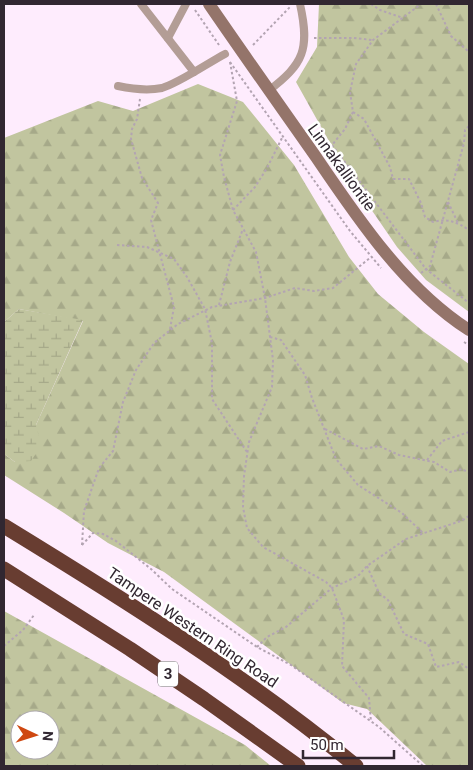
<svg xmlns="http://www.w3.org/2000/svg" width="473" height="770" font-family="Roboto,sans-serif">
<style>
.forest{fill:url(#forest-firs);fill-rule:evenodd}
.wetland{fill:url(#wetland-marsh)}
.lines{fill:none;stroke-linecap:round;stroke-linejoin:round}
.path{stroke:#b3a4b2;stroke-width:2;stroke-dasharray:2.5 2.5;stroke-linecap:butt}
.lane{stroke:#b39d96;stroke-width:8}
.secondary{stroke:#94746a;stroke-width:12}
.highway{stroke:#683d31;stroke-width:15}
.labels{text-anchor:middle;stroke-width:5;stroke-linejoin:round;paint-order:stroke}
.shield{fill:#fff;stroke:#6f686f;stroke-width:1}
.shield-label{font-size:15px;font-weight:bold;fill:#312731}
.street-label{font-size:16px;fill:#312731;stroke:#fff}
</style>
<defs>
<pattern id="forest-firs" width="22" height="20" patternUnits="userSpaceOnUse" patternTransform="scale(1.25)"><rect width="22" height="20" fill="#c1c59f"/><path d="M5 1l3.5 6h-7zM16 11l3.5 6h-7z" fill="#a6a989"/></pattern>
<pattern id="wetland-marsh" width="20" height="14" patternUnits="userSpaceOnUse" patternTransform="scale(1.25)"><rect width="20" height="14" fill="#c1c59f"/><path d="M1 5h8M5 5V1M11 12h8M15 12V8" fill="none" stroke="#a6a989"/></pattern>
</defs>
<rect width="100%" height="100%" fill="#feecfd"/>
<g class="forest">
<path d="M 319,4 L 469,4 L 469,312 L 426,280 L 397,247 L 349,177 L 296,82 L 317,47 Z"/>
<path d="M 198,84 L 243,102 L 294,165 L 349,257 L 378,294 L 424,332 L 469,364 L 469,766 L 427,766 L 367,709 L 343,703 L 164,572 L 108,543 L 64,513 L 4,475 L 4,454 L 15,462 L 36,425 L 83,321 L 19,309 L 4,322 L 4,138 L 98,101 L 133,111 Z"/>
<path d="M 4,611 L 245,745 L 271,766 L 4,766 ZM 20,720 L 50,720 L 50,750 L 20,750 Z"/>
</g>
<path class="wetland" d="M 19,309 L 83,320 L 36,425 L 41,446 L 31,461 L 15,462 L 4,454 L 4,322 Z"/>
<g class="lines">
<g class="path">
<path d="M 371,4 L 380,10 L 403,18"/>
<path d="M 436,4 L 451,36 L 469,52"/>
<path d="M 195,10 L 219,45"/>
<path d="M 314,38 L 354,38 L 372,40"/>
<path d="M 253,45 L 290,7"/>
<path d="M 230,62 L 237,101 L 220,155 L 224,177 L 233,210 L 256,252 L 265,298 L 273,360 L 272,387 L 249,442 L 244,476 L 243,507 L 247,528 L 263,547 L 326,582 L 332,588 L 344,620 L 342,666 L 369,698 L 371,722"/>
<path d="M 230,62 L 350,231 L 381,268"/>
<path d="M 140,99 L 137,119 L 132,129 L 131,139 L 142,178 L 158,203 L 151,220 L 174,307 L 170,329"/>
<path d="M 353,112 L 364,119 L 390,167 L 393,179 L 409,179 L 421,203 L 425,217 L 433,222 C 447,218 457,222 469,230"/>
<path d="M 332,145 L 426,269 L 469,303"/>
<path d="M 325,149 L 332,145 L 345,129 L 353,112 L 350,92 L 356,64 L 373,40 L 421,4"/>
<path d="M 448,202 L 458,223"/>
<path d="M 233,210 L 255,187 L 267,168 L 283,136"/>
<path d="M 117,245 L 147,247 L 174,259 L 187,277 L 205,309 L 212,343 L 212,399 L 247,452"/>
<path d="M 421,273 L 430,266 L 464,143 L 465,130 L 469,126"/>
<path d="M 219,305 L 230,262 L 243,229"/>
<path d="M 270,337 L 281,340 L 305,375 L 312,398 L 336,459 L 358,485 L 402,513 L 424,534"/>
<path d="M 464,342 L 469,345"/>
<path d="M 325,429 L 363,449 L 379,446 L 399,455 L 434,462 L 450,472 L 462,469 L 469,473"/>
<path d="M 427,460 L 442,441 L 469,432"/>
<path d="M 82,545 L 84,511 L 99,468 L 113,451 L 123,402 L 136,370 L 154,343 L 178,324 L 212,307 L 265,298 L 295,288 L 314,291 L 333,288 L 371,257"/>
<path d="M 82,545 L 93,533 L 103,534 L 116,541 L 151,569 L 172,589 L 257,647 L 291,665 L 379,727 L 423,766"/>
<path d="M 367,566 L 379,593 L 388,600 L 404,634 L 428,644 L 436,667 L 459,662 L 469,669"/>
<path d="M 4,646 L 23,630 L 34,615"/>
<path d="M 257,647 L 267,637 L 286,627 L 332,588 L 358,576 L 367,566 L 406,539 L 461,521 L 469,516"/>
</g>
<g class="lane">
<path d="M 141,4 L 194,72"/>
<path d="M 168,38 L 186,4"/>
<path d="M 118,86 C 132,89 147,91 162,88 C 179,83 208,63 225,54"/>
<path d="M 268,91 C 304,64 310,49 300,4"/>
</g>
<path class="secondary" d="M 209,4 C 244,55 280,106 316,157 C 358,219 405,289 469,330"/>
<g class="highway">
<path d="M 4,526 C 125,600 246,676 356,766"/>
<path d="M 4,569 L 130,649 L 204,699 L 298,766"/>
</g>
</g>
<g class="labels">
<rect class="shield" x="158" y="661.5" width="20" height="25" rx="4"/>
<g class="shield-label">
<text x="168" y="679">3</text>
</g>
<g class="street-label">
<text transform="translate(342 167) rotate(54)" y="6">Linnakalliontie</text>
<text transform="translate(193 627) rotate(34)" y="6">Tampere Western Ring Road</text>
</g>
</g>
<rect width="473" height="770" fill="none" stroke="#312731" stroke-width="10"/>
<g transform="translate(35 735) rotate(94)"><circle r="24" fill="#ffffff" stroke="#ada9ad"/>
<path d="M0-4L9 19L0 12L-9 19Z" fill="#cf4811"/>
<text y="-8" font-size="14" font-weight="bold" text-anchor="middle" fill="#312731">N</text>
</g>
<path d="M303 750v8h91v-8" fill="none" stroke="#312731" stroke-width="2.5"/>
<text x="310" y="750" font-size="15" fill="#312731" stroke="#ffffff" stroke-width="4" paint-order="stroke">50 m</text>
</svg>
